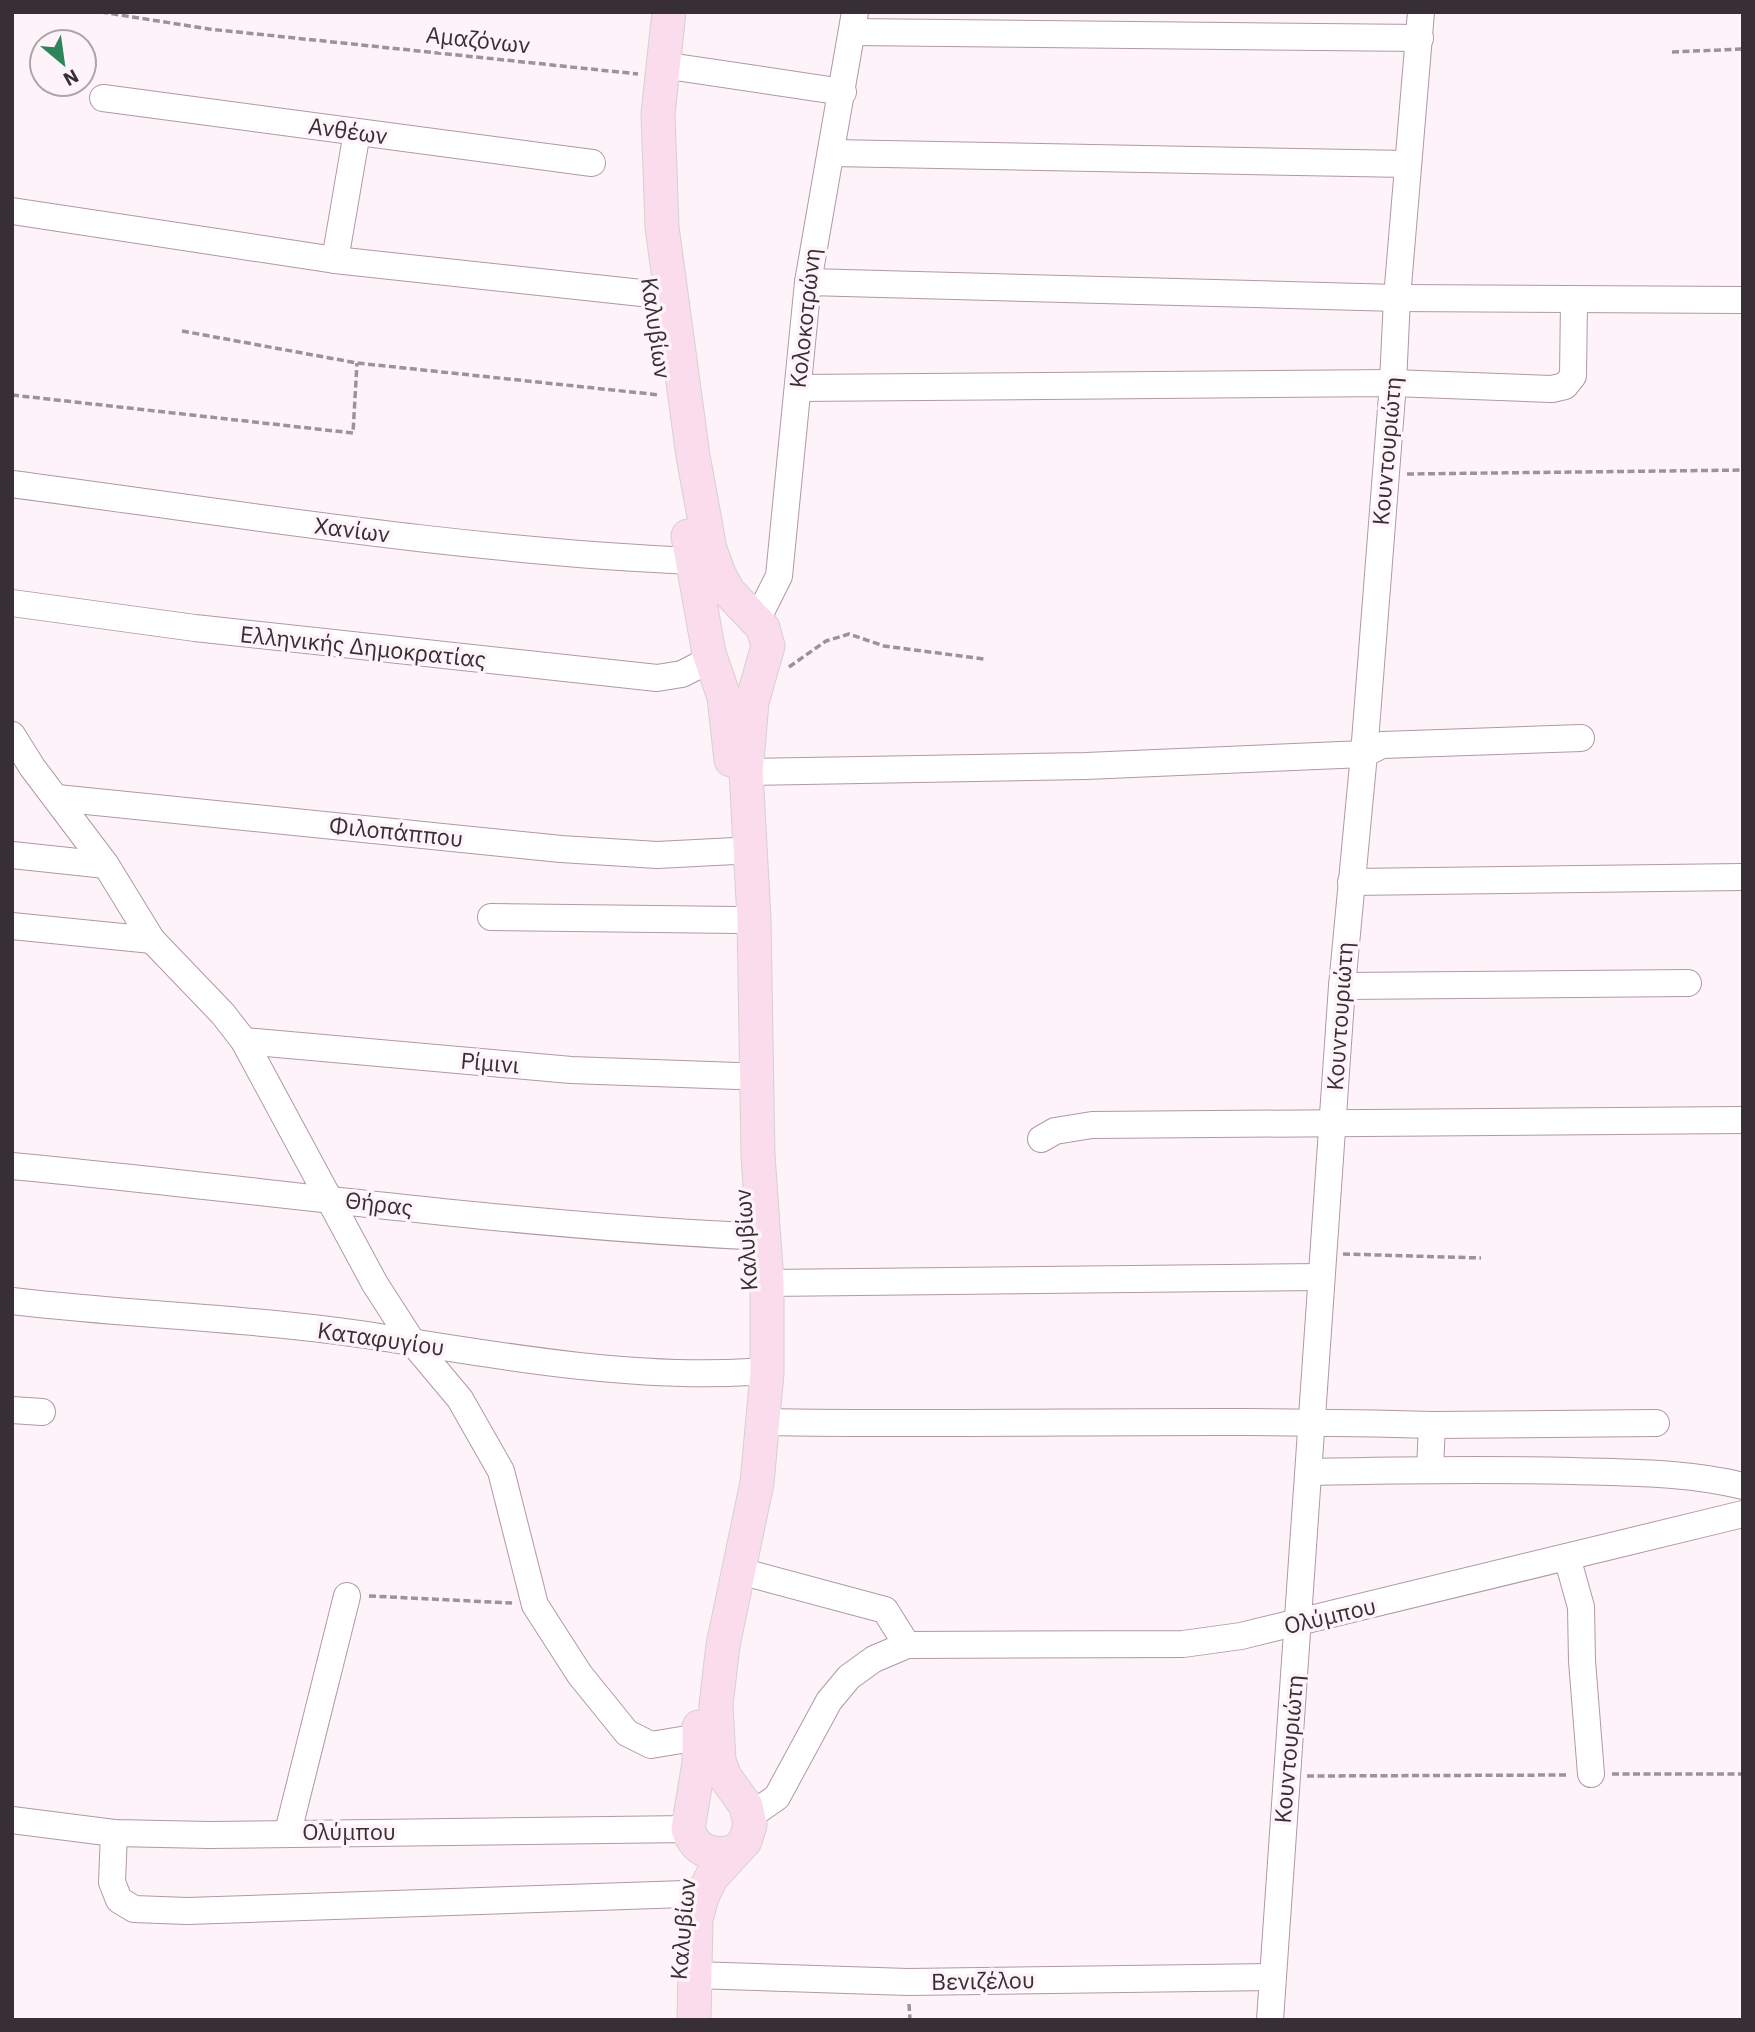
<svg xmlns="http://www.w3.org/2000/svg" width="1755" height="2032" font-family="'IBM Plex Sans',sans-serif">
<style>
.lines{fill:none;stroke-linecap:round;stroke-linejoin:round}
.minor-casing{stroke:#af99a5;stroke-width:28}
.major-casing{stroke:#d3d1d2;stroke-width:35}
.path{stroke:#9c9398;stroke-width:3.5;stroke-dasharray:7 3.5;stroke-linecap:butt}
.minor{stroke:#fff;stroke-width:26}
.major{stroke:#fbdced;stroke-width:33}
.labels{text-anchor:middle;stroke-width:7;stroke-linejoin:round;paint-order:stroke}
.street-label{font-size:23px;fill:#382f34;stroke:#fdf3f8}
</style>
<rect width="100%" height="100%" fill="#fdf3f8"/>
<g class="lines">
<defs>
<g id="minor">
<path d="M 852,32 L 1420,38"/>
<path d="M 662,65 L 843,92"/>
<path d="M 103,98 L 592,163"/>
<path d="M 831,153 L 1407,164"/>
<path d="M 12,211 L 335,260 L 651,294"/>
<path d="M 335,260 L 357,132"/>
<path d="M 808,282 L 1397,298 L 1743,300"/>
<path d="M 798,388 L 1393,383 L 1552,389 L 1565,386 L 1573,376 L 1574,301"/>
<path d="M 12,484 C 238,514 465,551 693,561"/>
<path d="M 12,603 L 195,628 L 657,678 L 682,674 L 711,659"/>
<path d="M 756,622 L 779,576 L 808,282 L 855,12"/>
<path d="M 12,735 L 32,767 L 106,865 L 152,940 L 223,1014 L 244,1041 L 375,1284 L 413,1343 L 460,1399 L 501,1471 L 535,1605 L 580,1675 L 627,1733 L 651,1745 L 699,1737"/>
<path d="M 746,772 L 1086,766 L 1364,754 L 1382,745 L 1581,738"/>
<path d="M 57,798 L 561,849 L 657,855 L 735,851"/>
<path d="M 12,855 L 106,865"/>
<path d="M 1351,882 L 1743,877"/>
<path d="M 491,917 L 738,920"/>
<path d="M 12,926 L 152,940"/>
<path d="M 1342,986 L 1688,983"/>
<path d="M 244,1041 L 571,1070 L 737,1076"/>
<path d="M 1041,1139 L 1055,1131 L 1092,1125 L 1743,1120"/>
<path d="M 12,1166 C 257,1189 500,1224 746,1236"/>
<path d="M 767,1283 L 1321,1277"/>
<path d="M 12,1301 C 138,1316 266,1318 392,1339 C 505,1357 635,1379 750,1372"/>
<path d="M 12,1410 L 42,1412"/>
<path d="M 764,1422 C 987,1426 1209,1418 1432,1425"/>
<path d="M 1430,1469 L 1432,1425 L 1656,1423"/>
<path d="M 1310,1472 C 1398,1470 1485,1469 1573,1471 C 1630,1473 1687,1472 1743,1486"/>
<path d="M 1567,1557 L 1581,1607 L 1582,1661 L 1591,1774"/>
<path d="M 740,1571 L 885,1610 L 907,1645"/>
<path d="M 750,1816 L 777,1797 L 829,1701 L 849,1677 L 874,1659 L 907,1645 L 1183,1644 L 1241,1636 L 1743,1514"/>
<path d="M 12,1820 L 114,1833 L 209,1835 L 688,1829"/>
<path d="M 288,1832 L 347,1596"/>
<path d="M 114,1833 L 112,1882 L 119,1900 L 134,1909 L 187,1911 L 685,1894"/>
<path d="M 694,1975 L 908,1982 L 1272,1977"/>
<path d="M 1270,2020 L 1342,986 L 1364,754 L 1393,383 L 1397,298 L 1421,12"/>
</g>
<g id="major">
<path d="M 669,12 L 658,114 L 662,227 L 693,456 L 710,549 L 719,574 L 728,591 L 763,628 L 768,646 L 752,702 L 746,772 L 754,919 L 758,1155 L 767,1283 L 767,1373 L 757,1483 L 723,1645 L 716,1705 L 719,1761 L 725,1777 L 746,1806 L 750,1825 L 745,1841 L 711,1878 L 702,1897 L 696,1919 L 694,2020"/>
<path d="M 688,536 L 709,653 L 724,697 L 731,760"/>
<path d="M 699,1727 L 699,1763 L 688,1829 C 695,1850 711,1857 732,1852"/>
</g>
</defs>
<use href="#minor" class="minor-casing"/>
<use href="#major" class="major-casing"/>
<g class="path">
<path d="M 101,12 L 209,29 L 638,74"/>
<path d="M 1672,52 L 1743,49"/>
<path d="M 182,331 L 357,363 L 660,395"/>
<path d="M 12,395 L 353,433 L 357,363"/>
<path d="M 1407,474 L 1743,470"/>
<path d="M 789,667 L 826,641 L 849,634 L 884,646 L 984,659"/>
<path d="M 1343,1254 L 1481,1258"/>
<path d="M 369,1596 L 512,1603"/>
<path d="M 1612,1774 L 1743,1774"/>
<path d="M 1307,1776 L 1569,1775"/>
<path d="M 909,2004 L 910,2020"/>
</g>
<use href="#minor" class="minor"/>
<use href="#major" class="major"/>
</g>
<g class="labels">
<g class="street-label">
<text transform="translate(478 40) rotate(6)" y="8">Αμαζόνων</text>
<text transform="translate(348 131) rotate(8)" y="8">Ανθέων</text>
<text transform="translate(805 318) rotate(-84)" y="8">Κολοκοτρώνη</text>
<text transform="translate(656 328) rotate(82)" y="8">Καλυβίων</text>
<text transform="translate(1387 451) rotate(-85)" y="8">Κουντουριώτη</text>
<text transform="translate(352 530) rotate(7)" y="8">Χανίων</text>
<text transform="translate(363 647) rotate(6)" y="8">Ελληνικής Δημοκρατίας</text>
<text transform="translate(396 832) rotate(6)" y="8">Φιλοπάππου</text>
<text transform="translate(1340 1016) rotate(-86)" y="8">Κουντουριώτη</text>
<text transform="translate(490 1063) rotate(5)" y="8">Ρίμινι</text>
<text transform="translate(379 1204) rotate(7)" y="8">Θήρας</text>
<text transform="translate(746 1240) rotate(-94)" y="8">Καλυβίων</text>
<text transform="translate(381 1339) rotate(8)" y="8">Καταφυγίου</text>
<text transform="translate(1330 1616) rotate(-13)" y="8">Ολύμπου</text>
<text transform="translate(1289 1749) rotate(-85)" y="8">Κουντουριώτη</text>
<text x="349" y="1840">Ολύμπου</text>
<text transform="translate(683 1929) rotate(-85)" y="8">Καλυβίων</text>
<text transform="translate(983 1981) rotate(-1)" y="8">Βενιζέλου</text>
</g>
</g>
<rect width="1755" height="2032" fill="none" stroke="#382f34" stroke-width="28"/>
<g transform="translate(63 63) rotate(151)"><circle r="33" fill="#fdf3f8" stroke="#aea5aa" stroke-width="2"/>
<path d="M0-5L12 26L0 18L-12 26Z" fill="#2d865b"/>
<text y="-10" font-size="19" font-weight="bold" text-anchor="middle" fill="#382f34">N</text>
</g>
</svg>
